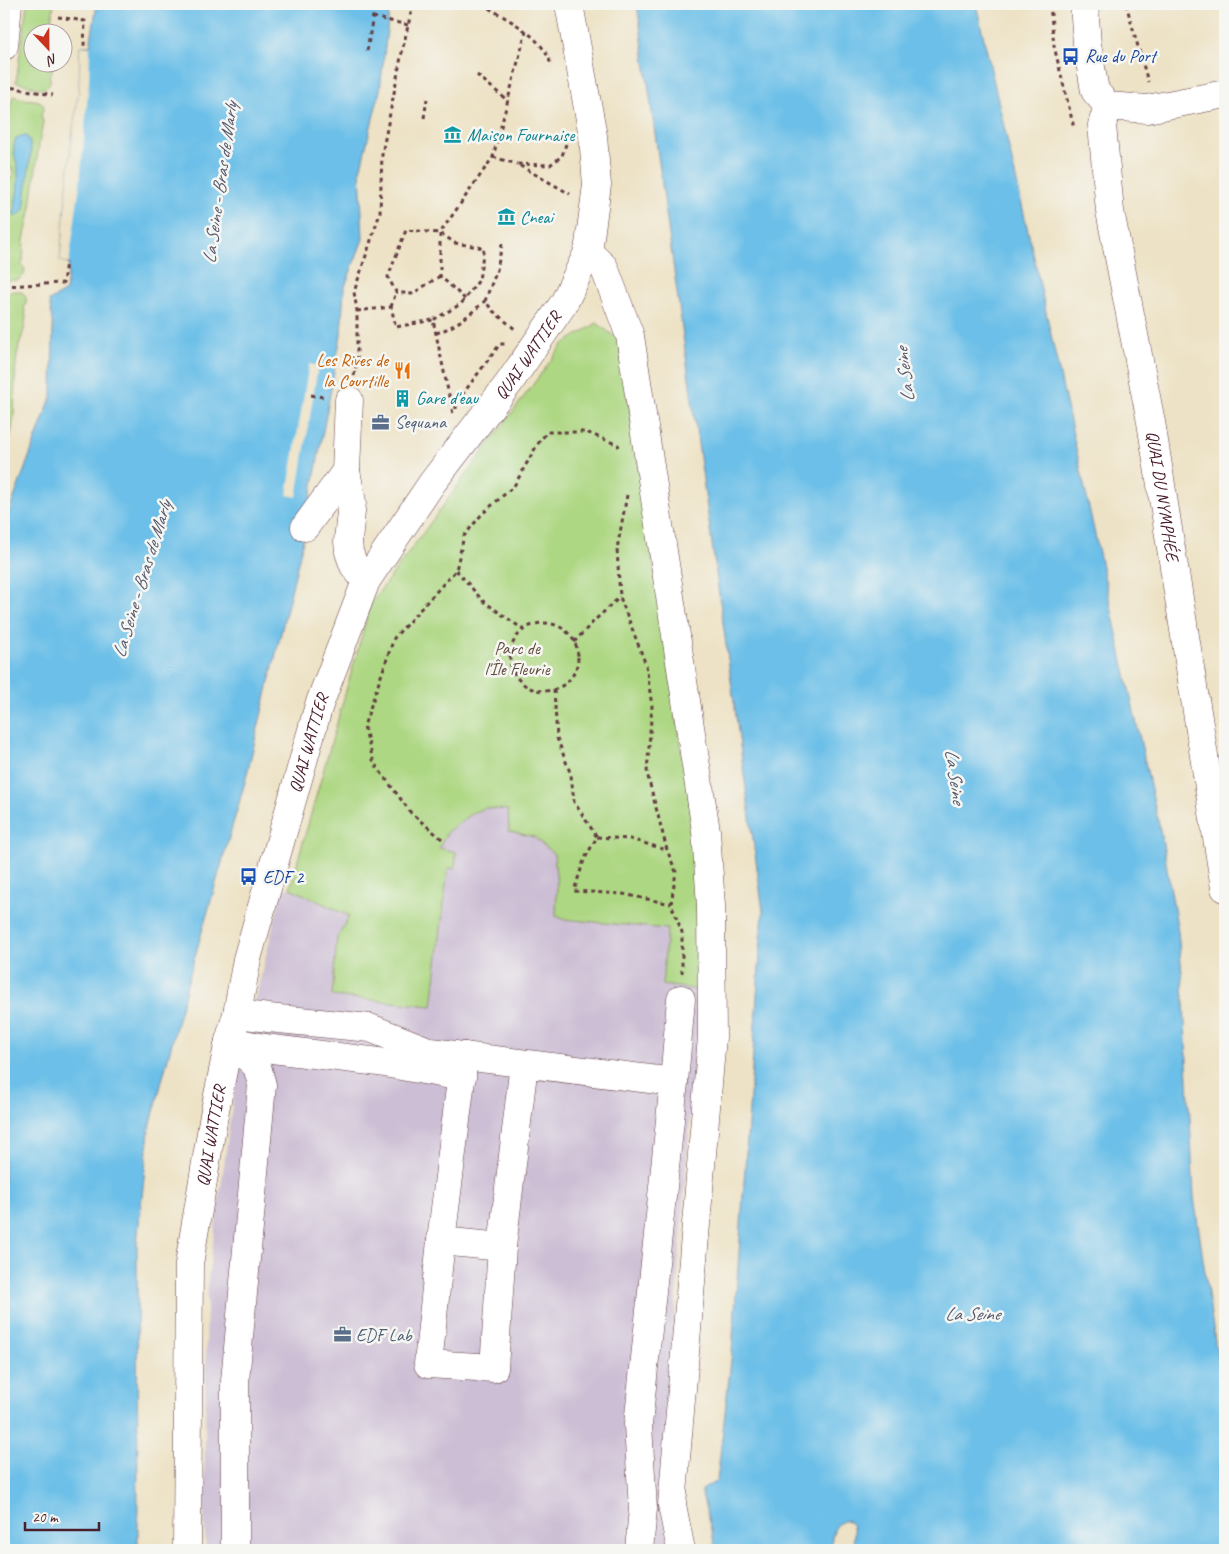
<svg xmlns="http://www.w3.org/2000/svg" width="1229" height="1554" font-family="Caveat,sans-serif">
<style>
.industrial{fill:#ccbed4}
.green{fill:#add782;stroke:#7c7b56}
.water{fill:#6cbfe8;stroke:#5b6f8a}
.pier{fill:#ede2c5}
.lines{fill:none;stroke-linecap:round;stroke-linejoin:round}
.minor-casing{stroke:#623c42;stroke-width:29}
.major-casing{stroke:#623c42;stroke-width:29}
.path{stroke:#623c42;stroke-width:3;stroke-dasharray:4 4;stroke-linecap:butt}
.minor{stroke:#fff;stroke-width:28}
.major{stroke:#fff;stroke-width:28}
.labels{text-anchor:middle;stroke-width:5;stroke-linejoin:round;paint-order:stroke}
.transit-label{font-size:18px;fill:#164399;stroke:#f6f6f2;text-anchor:start}
.culture-label{font-size:18px;fill:#0d838f;stroke:#f6f6f2;text-anchor:start}
.street-label{font-size:18px;fill:#4a1f2b;stroke:#f6f6f2}
.food-label{font-size:18px;fill:#c56008;stroke:#f6f6f2;text-anchor:end}
.service-label{font-size:18px;fill:#4e5e75;stroke:#f6f6f2;text-anchor:start}
.park-label{font-size:18px;fill:#634d41;stroke:#f6f6f2}
.water-label{font-size:19px;font-style:italic;fill:#56576d;stroke:#f6f6f2}
</style>
<rect width="100%" height="100%" fill="#f6f6f2"/>
<filter id="ink" filterUnits="userSpaceOnUse"><feTurbulence type="fractalNoise" baseFrequency=".02" numOctaves="2"/><feDisplacementMap in="SourceGraphic" scale="10" xChannelSelector="R" yChannelSelector="G"/><feConvolveMatrix kernelMatrix="1 2 1 2 8 2 1 2 1" color-interpolation-filters="sRGB"/></filter>
<filter id="wash" filterUnits="userSpaceOnUse"><feTurbulence type="fractalNoise" baseFrequency=".0096" numOctaves="4" result="noise"/><feDisplacementMap in="SourceGraphic" scale="20" xChannelSelector="R" yChannelSelector="G"/><feGaussianBlur stdDeviation="1.12" result="paint"/><feColorMatrix in="noise" values="0 0 0 0 0 0 0 0 0 0 0 0 0 0 0 0 0 1.4 0 .05"/><feComposite in="paint" operator="in"/></filter>
<g filter="url(#wash)">
<rect width="100%" height="100%" fill="#ede2c5"/>
<path class="industrial" d="M 485,808 L 509,810 L 509,831 L 534,837 L 554,854 L 557,885 L 556,916 L 563,919 L 667,929 L 700,990 L 661,1491 L 670,1550 L 206,1550 L 204,1516 L 207,1287 L 236,1078 L 282,890 L 290,888 L 349,916 L 337,938 L 448,868 L 456,852 L 438,848 L 448,831 L 472,813 Z"/>
<g class="green">
<path d="M 27,4 L 54,4 L 49,32 L 32,32 L 32,62 L 52,63 L 52,72 L 49,75 C 52,82 49,86 43,89 L 16,82 Z"/>
<path d="M 13,96 C 19,97 25,100 31,100 C 39,100 49,103 41,115 L 43,122 L 39,144 L 31,207 L 24,240 L 23,262 L 21,264 L 25,269 L 24,275 L 18,280 L 4,281 L 4,191 L 13,175 L 12,168 L 10,169 C 0,146 8,120 13,96 Z"/>
<path d="M 17,291 C 27,292 28,301 24,308 C 29,319 22,335 19,346 C 10,381 21,421 4,454 L 4,292 Z"/>
<path d="M 597,323 L 619,340 L 695,836 L 700,990 L 662,985 L 667,929 L 563,919 L 556,916 L 557,885 L 554,854 L 534,837 L 509,831 L 508,810 L 485,808 L 472,813 L 448,831 L 439,848 L 456,852 L 455,868 L 448,868 L 432,1006 L 332,996 L 337,938 L 349,916 L 290,888 L 371,603 L 563,344 Z"/>
</g>
<g class="water">
<path d="M 97,4 L 390,4 L 380,90 L 360,171 L 363,239 L 344,289 L 341,335 L 301,550 L 245,782 L 189,977 L 149,1131 L 137,1243 L 138,1550 L 4,1550 L 4,525 L 52,395 L 53,325 L 49,301 L 66,291 L 69,263 L 60,261 L 72,138 L 79,90 L 80,46 L 90,46 Z"/>
<path d="M 637,4 L 976,4 L 1033,253 L 1162,839 L 1178,932 L 1183,984 L 1194,1197 L 1225,1410 L 1225,1550 L 853,1550 L 854,1531 L 852,1524 L 846,1520 C 831,1525 833,1537 830,1550 L 716,1550 L 701,1490 L 717,1481 L 732,1352 L 763,911 Z"/>
<path d="M 25,135 L 29,139 L 31,151 L 24,209 L 21,213 L 15,217 L 14,216 C 15,202 19,187 18,173 C 18,159 10,153 16,138 Z"/>
</g>
<g class="pier">
<path d="M 80,46 L 90,47 L 89,82 L 80,183 L 69,263 L 60,261 L 72,138 L 79,90 Z"/>
<path d="M 309,364 L 318,366 L 297,497 L 287,495 Z"/>
</g>
</g>
<g filter="url(#ink)">
<g class="lines">
<defs>
<g id="minor">
<path d="M 4,46 L 8,4"/>
<path id="s1" d="M 1108,106 L 1102,125 L 1110,211 L 1151,422 L 1225,888"/>
<path d="M 588,252 L 604,267 L 630,336 L 706,831 L 711,906 L 712,1037 L 672,1505 L 681,1550"/>
<path d="M 349,400 L 346,471 L 352,502 L 348,541 L 349,552 L 354,566 L 366,581"/>
<path d="M 305,527 L 346,471"/>
<path d="M 237,1014 L 269,1018 L 370,1028 L 431,1052 L 674,1082 L 638,1425 L 643,1509 L 639,1550"/>
<path d="M 229,1041 L 257,1066 L 262,1085 L 235,1381 L 235,1550"/>
<path d="M 230,1041 L 264,1048 L 379,1062 L 462,1077"/>
<path d="M 464,1056 L 441,1241 L 502,1247 L 524,1064"/>
<path d="M 674,1082 L 681,999"/>
<path d="M 441,1241 L 428,1364 L 494,1368 L 502,1247"/>
<path id="s2" d="M 187,1550 L 189,1264 L 214,1115 L 229,1041 L 237,1014 L 247,959 L 319,705 L 366,581 L 432,483 L 509,383 L 564,303 L 588,252 L 597,185 L 593,136 L 569,4"/>
</g>
<path id="major" d="M 1084,4 L 1087,44 L 1095,91 L 1108,106 L 1147,109 L 1225,94"/>
</defs>
<use href="#minor" class="minor-casing"/>
<use href="#major" class="major-casing"/>
<g class="path">
<path d="M 482,4 C 506,19 543,35 551,65"/>
<path d="M 1050,4 L 1054,46 L 1074,128"/>
<path d="M 1126,4 L 1148,82"/>
<path d="M 58,17 L 85,21 L 84,46"/>
<path d="M 373,17 L 408,25"/>
<path d="M 367,51 L 375,4"/>
<path d="M 477,75 L 508,101"/>
<path d="M 4,86 L 53,95"/>
<path d="M 424,118 L 427,99"/>
<path d="M 566,144 L 562,156 L 550,165 L 517,164 L 570,194"/>
<path d="M 493,157 L 517,164"/>
<path d="M 502,244 L 497,270 L 485,301 L 493,311 L 516,330"/>
<path d="M 440,276 L 412,294 L 396,292 L 388,277 L 406,230 L 440,233 L 455,243 L 484,248 L 479,280 L 461,304 L 433,320 L 453,414"/>
<path d="M 4,286 L 63,283 L 66,262"/>
<path d="M 465,299 L 440,276 L 440,233 L 493,157 L 526,31"/>
<path d="M 391,307 L 396,292"/>
<path d="M 357,311 L 391,307 L 396,327 L 433,320"/>
<path d="M 436,333 C 456,327 470,314 485,301"/>
<path d="M 354,376 L 357,359 L 357,311 L 354,292 L 380,213 L 382,154 L 402,52 L 413,4"/>
<path d="M 311,395 L 323,397"/>
<path d="M 456,409 L 456,403 L 500,344 L 505,344"/>
<path d="M 627,495 L 617,549 L 620,597 L 646,665 L 652,706 L 647,773 L 667,850 L 676,872 L 671,904 L 682,932 L 682,973"/>
<path d="M 456,570 L 483,601 L 524,630"/>
<circle cx="544" cy="657" r="34"/>
<path d="M 574,642 L 595,620 L 620,597"/>
<path d="M 554,690 L 557,738 L 571,775 L 574,802 L 597,837 L 584,860 L 574,891 L 623,894 L 671,904"/>
<path d="M 597,837 L 630,839 L 667,850"/>
<path d="M 442,839 L 411,813 L 374,763 L 364,726 L 394,638 L 456,570 L 464,536 L 482,514 L 514,486 L 537,445 L 547,432 L 586,432 L 618,445 L 619,447"/>
</g>
<use href="#minor" class="minor"/>
<use href="#major" class="major"/>
</g>
</g>
<defs>
<symbol id="bus-bare" viewBox="-9 -9 18 18"><path d="M-5-6H5V4H4V6H2V4H-2V6H-4V4H-5ZM-3.5-4V0h7V-4ZM-3.5 1.2v1.5H-2V1.2ZM2 1.2v1.5H3.5V1.2Z" fill="#1a4fb4" stroke="#f6f6f2" stroke-width="2.5" paint-order="stroke"/></symbol>
<symbol id="museum-bare" viewBox="-9 -9 18 18"><path d="M0-6L6-3V-2H-6V-3ZM-5-1h2V3h-2ZM-1-1h2V3h-2ZM3-1h2V3H3ZM-6 4H6V6H-6Z" fill="#0f9aa8" stroke="#f6f6f2" stroke-width="2.5" paint-order="stroke"/></symbol>
<symbol id="restaurant-bare" viewBox="-9 -9 18 18"><path d="M-5-6h1v4h1v-4h1v4h1v-4h1v5L-1.5 .5V6h-2V.5L-5-1ZM5-6V6H3V1.5H1.5Q1.5-4 5-6Z" fill="#e8710a" stroke="#f6f6f2" stroke-width="2.5" paint-order="stroke"/></symbol>
<symbol id="building-bare" viewBox="-9 -9 18 18"><path d="M-4-6H4V6H1V3H-1V6H-4ZM-2.5-4.3h1.7v1.8h-1.7ZM.8-4.3h1.7v1.8H.8ZM-2.5-1h1.7V.8h-1.7ZM.8-1h1.7V.8H.8Z" fill="#0f9aa8" stroke="#f6f6f2" stroke-width="2.5" paint-order="stroke"/></symbol>
<symbol id="office-bare" viewBox="-9 -9 18 18"><path d="M-6-3h4V-5.5h4V-3h4V5H-6ZM-1-4.5V-3h2v-1.5ZM-6 0V1H6V0Z" fill="#5c6f8a" stroke="#f6f6f2" stroke-width="2.5" paint-order="stroke"/></symbol>
</defs>
<g fill-rule="evenodd">
<use href="#bus-bare" x="1058" y="44" width="25" height="25"/>
<use href="#museum-bare" x="440" y="122" width="25" height="25"/>
<use href="#museum-bare" x="494" y="204" width="25" height="25"/>
<use href="#restaurant-bare" x="390" y="358" width="25" height="25"/>
<use href="#building-bare" x="390" y="386" width="25" height="25"/>
<use href="#office-bare" x="368" y="410" width="25" height="25"/>
<use href="#bus-bare" x="236" y="864" width="25" height="25"/>
<use href="#office-bare" x="330" y="1322" width="25" height="25"/>
</g>
<g class="labels">
<g class="transit-label">
<text x="1085" y="62">Rue du Port</text>
<text x="263" y="883">EDF 2</text>
</g>
<g class="culture-label">
<text x="467" y="141">Maison Fournaise</text>
<text x="520" y="223">Cneai</text>
<text x="416" y="404">Gare d'eau</text>
</g>
<g class="street-label">
<text dy="6" stroke="none"><textPath href="#s2" startOffset="1271">QUAI WATTIER</textPath></text>
<text dy="6" stroke="none"><textPath href="#s1" startOffset="396">QUAI DU NYMPHÉE</textPath></text>
<text dy="6" stroke="none"><textPath href="#s2" startOffset="821">QUAI WATTIER</textPath></text>
<text dy="6" stroke="none"><textPath href="#s2" startOffset="416">QUAI WATTIER</textPath></text>
</g>
<g class="food-label">
<text x="388" y="366">Les Rives de<tspan x="388" dy="21">la Courtille</tspan></text>
</g>
<g class="service-label">
<text x="395" y="428">Sequana</text>
<text x="356" y="1341">EDF Lab</text>
</g>
<g class="park-label">
<text x="517" y="654">Parc de<tspan x="517" dy="21">l'Île Fleurie</tspan></text>
</g>
<g class="water-label">
<text transform="translate(219 183) rotate(-82)" y="7">La Seine - Bras de Marly</text>
<text transform="translate(904 375) rotate(-97)" y="7">La Seine</text>
<text transform="translate(141 579) rotate(-73)" y="7">La Seine - Bras de Marly</text>
<text transform="translate(956 776) rotate(82)" y="7">La Seine</text>
<text x="972" y="1320">La Seine</text>
</g>
</g>
<rect width="1229" height="1554" fill="none" stroke="#f6f6f2" stroke-width="20"/>
<g transform="translate(48 48) rotate(158)"><circle r="24" fill="#f6f6f2" stroke="#b1a0a2"/>
<path d="M0-4L9 19L0 12L-9 19Z" fill="#c8321e"/>
<text y="-8" font-size="14" font-weight="bold" text-anchor="middle" fill="#4a1f2b">N</text>
</g>
<path d="M25 1522v8h74v-8" fill="none" stroke="#4a1f2b" stroke-width="2.5"/>
<text x="32" y="1522" font-size="15" fill="#4a1f2b" stroke="#f6f6f2" stroke-width="4" paint-order="stroke">20 m</text>
</svg>
